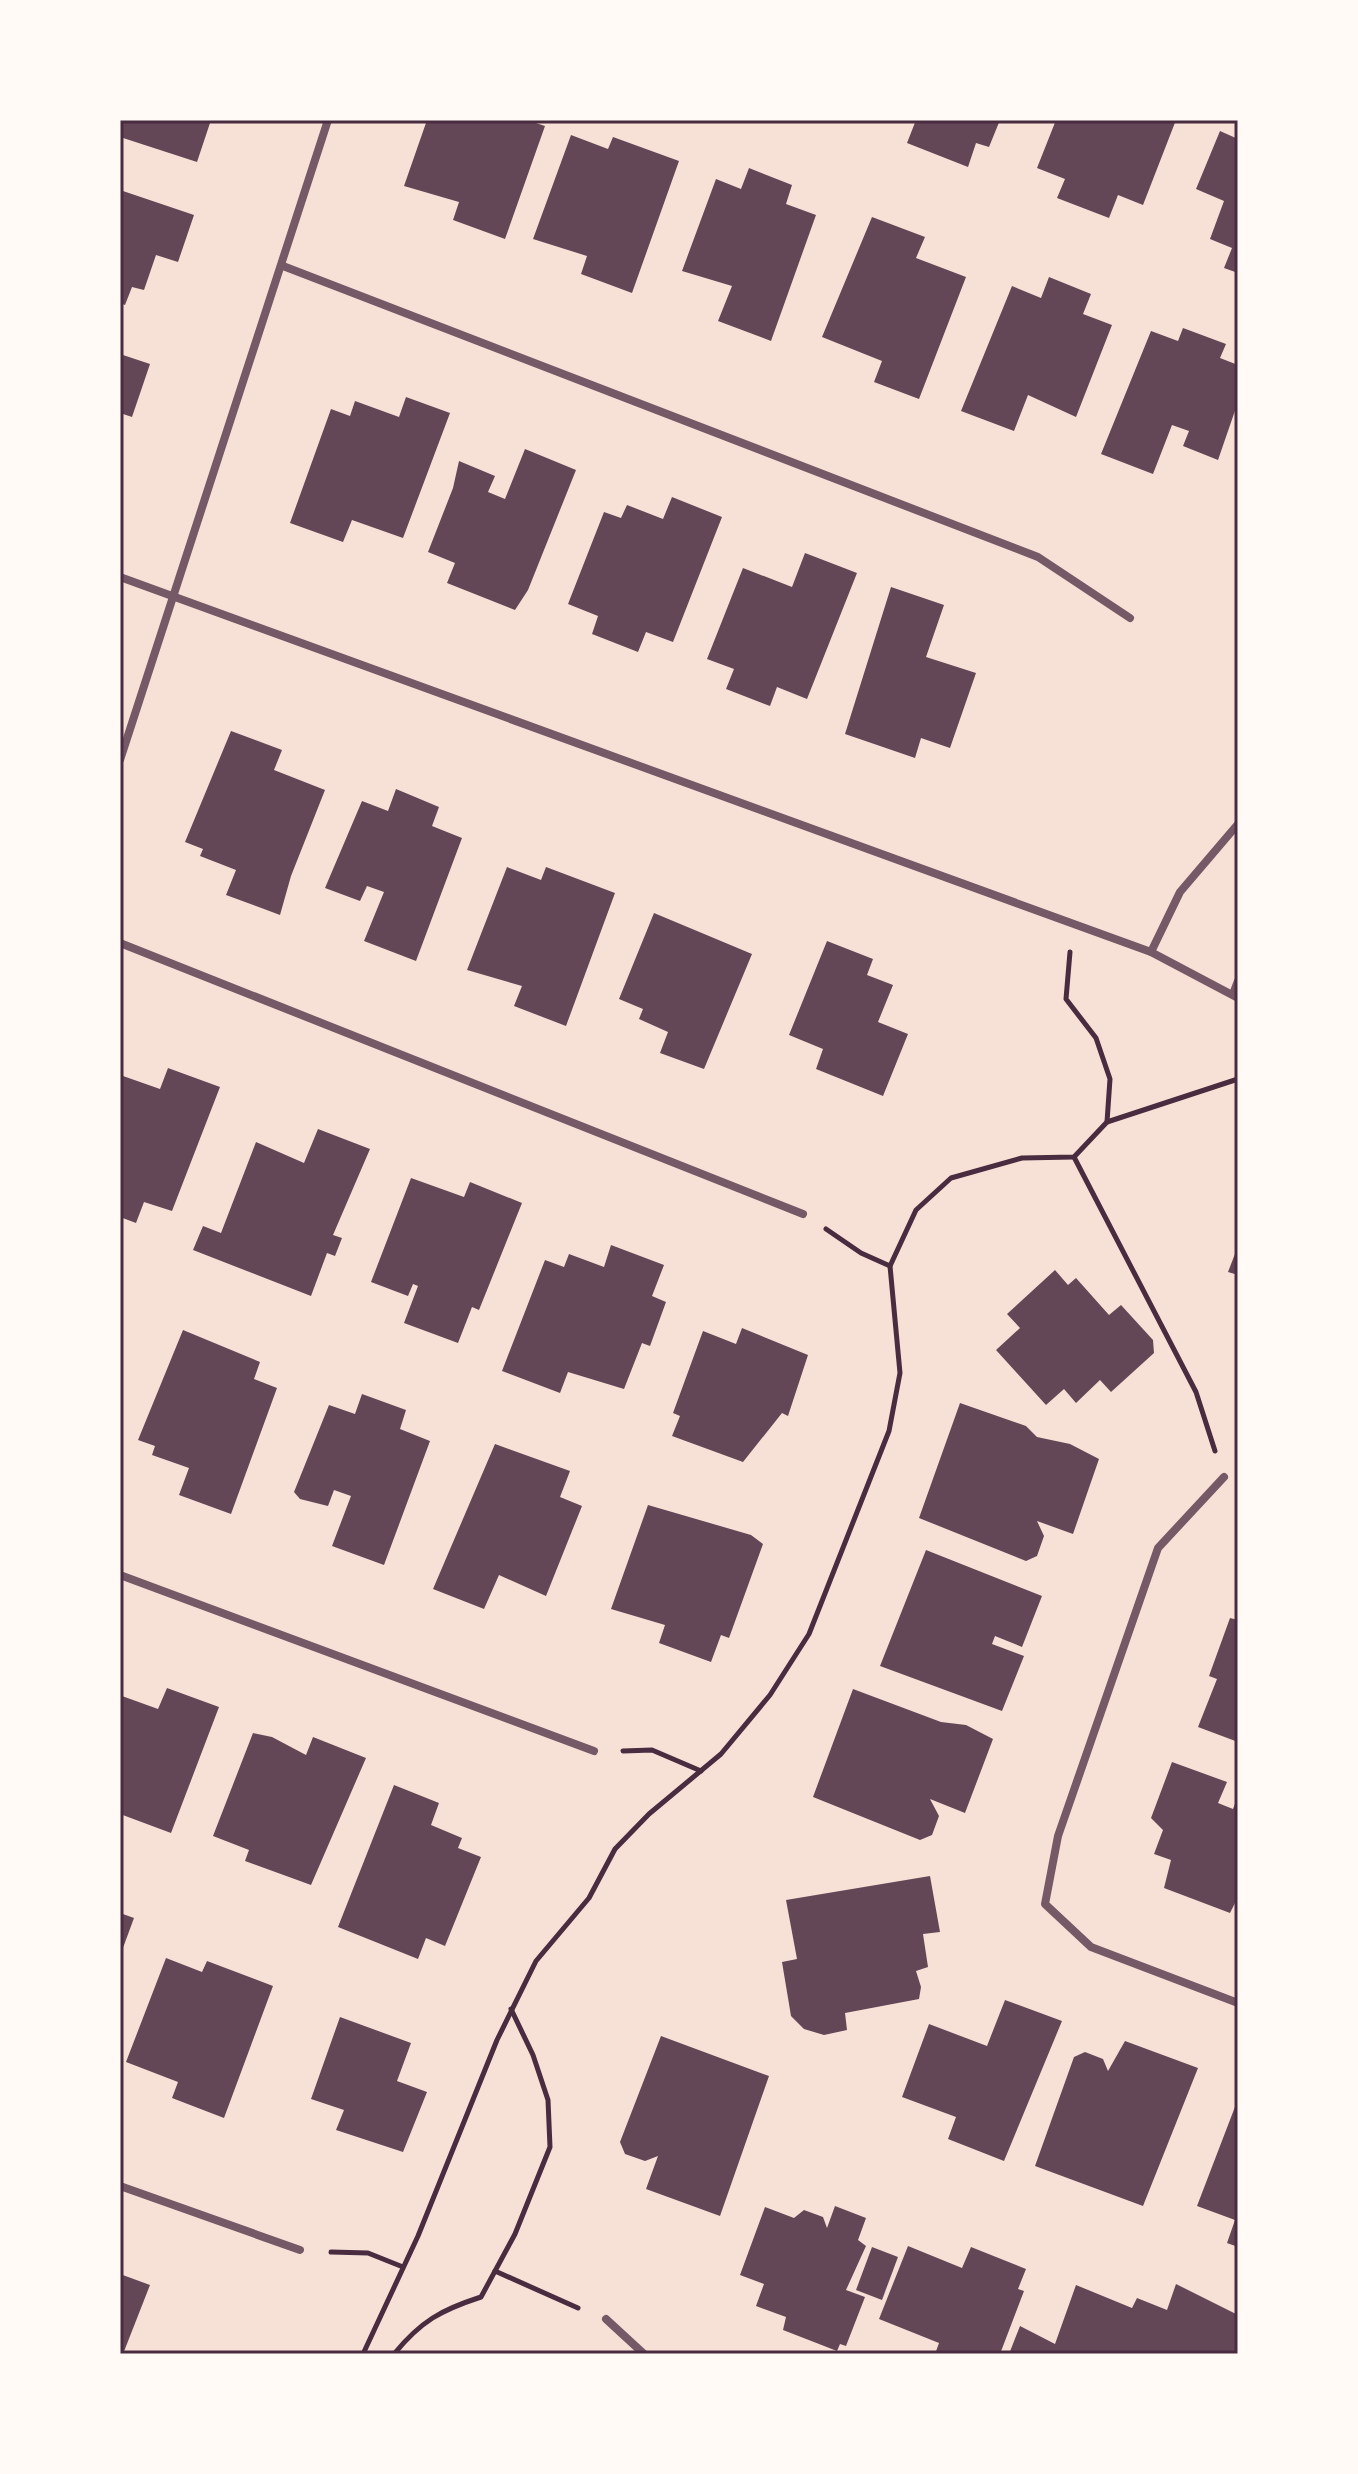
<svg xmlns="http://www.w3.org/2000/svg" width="1358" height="2474" font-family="'Sofia Sans Condensed',sans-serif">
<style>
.building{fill:#644757}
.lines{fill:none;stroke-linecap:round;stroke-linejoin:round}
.path{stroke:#4a2c40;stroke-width:5}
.minor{stroke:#755966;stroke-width:8}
.neatline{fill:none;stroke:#4a2c40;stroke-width:3}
</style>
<rect width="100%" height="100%" fill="#f7e1d7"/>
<g class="building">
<path d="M 120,120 L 211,120 L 197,162 L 120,137 Z"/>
<path d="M 427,120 L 527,120 L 545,126 L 505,239 L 453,220 L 459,202 L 404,186 Z"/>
<path d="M 916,120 L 1000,120 L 989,147 L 976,143 L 968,167 L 907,143 Z"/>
<path d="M 1056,120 L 1176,120 L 1143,205 L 1118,195 L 1109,218 L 1057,198 L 1065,179 L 1037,168 Z"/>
<path d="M 1220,131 L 1238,139 L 1238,273 L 1224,268 L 1232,248 L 1210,239 L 1224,201 L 1196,189 Z"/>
<path d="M 571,135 L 608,149 L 613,137 L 679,161 L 632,293 L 581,274 L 587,256 L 533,239 Z"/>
<path d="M 749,168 L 792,185 L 786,204 L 816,215 L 771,341 L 718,321 L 732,286 L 682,271 L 716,179 L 741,189 Z"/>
<path d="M 120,190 L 194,215 L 178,262 L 156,255 L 144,290 L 132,287 L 125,305 L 120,303 Z"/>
<path d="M 872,217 L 925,237 L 916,258 L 966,277 L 919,399 L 874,382 L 882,361 L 822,337 Z"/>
<path d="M 1049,277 L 1091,294 L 1083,314 L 1112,325 L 1076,417 L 1028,395 L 1014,431 L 961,411 L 1012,286 L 1041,298 Z"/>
<path d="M 1183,328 L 1226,344 L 1220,358 L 1238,365 L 1238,402 L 1218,460 L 1183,446 L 1189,431 L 1172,425 L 1153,474 L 1101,454 L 1151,331 L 1178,341 Z"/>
<path d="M 120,354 L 150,364 L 132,417 L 120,413 Z"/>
<path d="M 406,397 L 450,413 L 403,538 L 352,520 L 343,542 L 290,523 L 331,409 L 350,416 L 355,401 L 399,417 Z"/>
<path d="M 525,449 L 576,470 L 528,590 L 515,610 L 447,583 L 455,563 L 428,552 L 453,488 L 459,461 L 495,476 L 488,492 L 505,499 Z"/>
<path d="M 672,497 L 722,517 L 673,642 L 646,632 L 638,652 L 592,634 L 598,616 L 568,604 L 604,512 L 621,518 L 627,505 L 663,519 Z"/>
<path d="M 805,553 L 857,573 L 807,699 L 777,687 L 770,706 L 726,689 L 734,669 L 707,659 L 743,568 L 792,587 Z"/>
<path d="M 891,587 L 944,605 L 926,657 L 976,673 L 950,748 L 921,738 L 915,758 L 845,734 Z"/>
<path d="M 231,731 L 282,750 L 274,770 L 325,790 L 291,876 L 280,915 L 226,895 L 236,870 L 200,856 L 203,849 L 185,842 Z"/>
<path d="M 396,789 L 439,807 L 432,826 L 462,838 L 416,961 L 364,941 L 384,892 L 367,886 L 360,901 L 325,888 L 362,801 L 388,811 Z"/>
<path d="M 507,867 L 541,880 L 546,867 L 615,893 L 566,1026 L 514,1006 L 522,986 L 467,970 Z"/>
<path d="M 654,913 L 752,954 L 704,1069 L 660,1053 L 668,1032 L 639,1019 L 643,1009 L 619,999 Z"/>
<path d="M 827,941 L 873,959 L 867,975 L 893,985 L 878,1022 L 908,1034 L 883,1096 L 816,1069 L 823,1049 L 789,1035 Z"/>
<path d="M 168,1068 L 220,1087 L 172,1211 L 144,1202 L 136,1223 L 120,1217 L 120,1086 L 123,1076 L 160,1089 Z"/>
<path d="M 318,1129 L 370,1149 L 333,1235 L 342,1238 L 335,1256 L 327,1253 L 311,1296 L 193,1250 L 203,1226 L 221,1233 L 256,1142 L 304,1163 Z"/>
<path d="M 411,1178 L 464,1197 L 470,1182 L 522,1203 L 479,1310 L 472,1307 L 458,1343 L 404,1323 L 418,1286 L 413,1284 L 408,1296 L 371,1282 Z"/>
<path d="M 611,1245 L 664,1265 L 652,1296 L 666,1302 L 650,1346 L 642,1343 L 624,1389 L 568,1372 L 560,1393 L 502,1371 L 545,1260 L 564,1267 L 569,1254 L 604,1267 Z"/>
<path d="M 1238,1246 L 1238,1275 L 1228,1272 Z"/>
<path d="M 1055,1270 L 1068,1285 L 1076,1278 L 1109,1315 L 1121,1305 L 1153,1340 L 1154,1353 L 1111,1392 L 1100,1380 L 1076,1403 L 1064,1389 L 1046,1405 L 996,1350 L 1020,1328 L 1007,1314 Z"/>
<path d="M 742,1328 L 808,1355 L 788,1416 L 782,1413 L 743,1462 L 672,1436 L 680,1416 L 673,1413 L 703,1331 L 736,1344 Z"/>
<path d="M 183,1330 L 260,1362 L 254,1379 L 277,1388 L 231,1514 L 179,1495 L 189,1468 L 152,1455 L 155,1446 L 138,1440 Z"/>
<path d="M 362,1394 L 406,1410 L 400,1429 L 430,1441 L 384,1565 L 332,1546 L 351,1496 L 334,1490 L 328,1506 L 300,1499 L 294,1492 L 329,1405 L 355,1414 Z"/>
<path d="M 960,1403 L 1026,1426 L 1037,1437 L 1070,1444 L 1099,1459 L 1073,1534 L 1037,1521 L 1044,1536 L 1037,1556 L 1026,1561 L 919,1518 Z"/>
<path d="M 495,1444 L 570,1471 L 560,1497 L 582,1506 L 546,1596 L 499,1575 L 484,1609 L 433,1589 Z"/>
<path d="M 648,1505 L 751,1535 L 763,1544 L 729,1638 L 721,1635 L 711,1662 L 659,1643 L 665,1625 L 611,1609 Z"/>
<path d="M 926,1550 L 1042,1596 L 1022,1647 L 995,1636 L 992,1644 L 1024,1656 L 1002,1711 L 880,1666 Z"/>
<path d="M 1230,1618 L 1238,1620 L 1238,1742 L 1198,1727 L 1217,1679 L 1209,1676 Z"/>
<path d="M 167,1688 L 219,1707 L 171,1833 L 120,1814 L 120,1702 L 122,1696 L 158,1709 Z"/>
<path d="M 853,1689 L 941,1722 L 966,1725 L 993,1739 L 965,1813 L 930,1799 L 939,1816 L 932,1835 L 920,1840 L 813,1797 Z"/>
<path d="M 253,1733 L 272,1737 L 306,1755 L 313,1737 L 366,1758 L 311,1885 L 245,1861 L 249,1850 L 213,1836 Z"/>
<path d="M 1172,1762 L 1227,1782 L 1218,1803 L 1233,1809 L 1238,1796 L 1238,1897 L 1230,1913 L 1164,1888 L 1171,1860 L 1154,1854 L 1163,1830 L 1151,1818 Z"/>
<path d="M 394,1785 L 439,1803 L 431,1825 L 462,1838 L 458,1848 L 481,1857 L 445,1946 L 426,1938 L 418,1959 L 338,1927 Z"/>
<path d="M 930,1876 L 940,1932 L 923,1934 L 928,1967 L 916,1971 L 921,1987 L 919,1999 L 845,2013 L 847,2030 L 824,2035 L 804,2029 L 791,2016 L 782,1962 L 797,1959 L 786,1900 Z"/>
<path d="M 120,1913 L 134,1918 L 120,1956 Z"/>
<path d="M 166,1958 L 202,1972 L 207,1961 L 273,1986 L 224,2118 L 172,2098 L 178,2082 L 126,2062 Z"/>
<path d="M 1005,2000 L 1062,2021 L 1004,2161 L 948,2139 L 956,2117 L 902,2097 L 929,2024 L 987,2046 Z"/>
<path d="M 340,2017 L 411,2043 L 397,2081 L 427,2092 L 403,2152 L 336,2130 L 344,2110 L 311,2099 Z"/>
<path d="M 661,2036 L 769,2076 L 720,2216 L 646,2189 L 658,2156 L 645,2161 L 625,2154 L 620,2142 Z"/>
<path d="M 1125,2041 L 1198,2068 L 1143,2206 L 1035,2166 L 1074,2057 L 1085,2052 L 1103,2059 L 1108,2071 Z"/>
<path d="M 1238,2099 L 1238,2247 L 1227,2243 L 1235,2220 L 1197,2206 Z"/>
<path d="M 835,2206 L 866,2218 L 858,2240 L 866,2246 L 846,2290 L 865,2297 L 846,2346 L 840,2344 L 837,2351 L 783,2330 L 786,2317 L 756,2306 L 764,2284 L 740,2275 L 765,2207 L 794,2218 L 804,2210 L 823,2217 L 827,2228 Z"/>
<path d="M 908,2246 L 962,2268 L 971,2247 L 1026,2269 L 1018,2289 L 1024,2291 L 1000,2354 L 935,2354 L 939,2343 L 879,2319 Z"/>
<path d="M 872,2247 L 898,2257 L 882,2300 L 856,2290 Z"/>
<path d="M 120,2274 L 150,2285 L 123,2354 L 120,2354 Z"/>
<path d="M 1176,2284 L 1238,2315 L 1238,2354 L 1009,2354 L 1020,2326 L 1055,2344 L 1076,2285 L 1132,2308 L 1137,2298 L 1167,2310 Z"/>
</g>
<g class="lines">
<g class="path">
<path d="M 1107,1122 L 1238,1079"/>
<path d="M 1074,1157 L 1196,1392 L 1215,1451"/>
<path d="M 826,1229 L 861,1253 L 890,1266"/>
<path d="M 623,1751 L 652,1750 L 701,1771"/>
<path d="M 331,2252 L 368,2253 L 403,2267"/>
<path d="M 495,2271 L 578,2308"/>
<path d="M 363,2354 L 418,2236 L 497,2040 L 536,1961 L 589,1898 L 615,1849 L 649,1814 L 721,1754 L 770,1695 L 809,1634 L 889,1431 L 900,1373 L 890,1266 L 916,1210 L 951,1178 L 1022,1158 L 1074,1157 L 1107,1122 L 1110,1079 L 1096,1038 L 1066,999 L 1070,952"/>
<path d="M 394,2354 C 421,2321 441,2310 481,2297 L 515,2234 L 550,2147 L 548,2100 L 533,2055 L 511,2009"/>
</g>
<g class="minor">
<path d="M 283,266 L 1038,557 L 1130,618"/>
<path d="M 120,577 L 1151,952 L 1238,998"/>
<path d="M 120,760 L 328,120"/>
<path d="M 120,943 L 803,1214"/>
<path d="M 1151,952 L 1180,892 L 1238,824"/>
<path d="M 1233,994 L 1238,981"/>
<path d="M 1224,1477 L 1158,1548 L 1058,1836 L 1045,1904 L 1091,1947 L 1238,2003"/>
<path d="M 120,1575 L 594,1751"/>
<path d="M 120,2186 L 300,2250"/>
<path d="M 606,2319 L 644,2354"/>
</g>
</g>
<rect width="1358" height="2474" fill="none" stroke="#fffaf5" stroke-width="244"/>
<rect x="122" y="122" width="1114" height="2230" class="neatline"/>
</svg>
